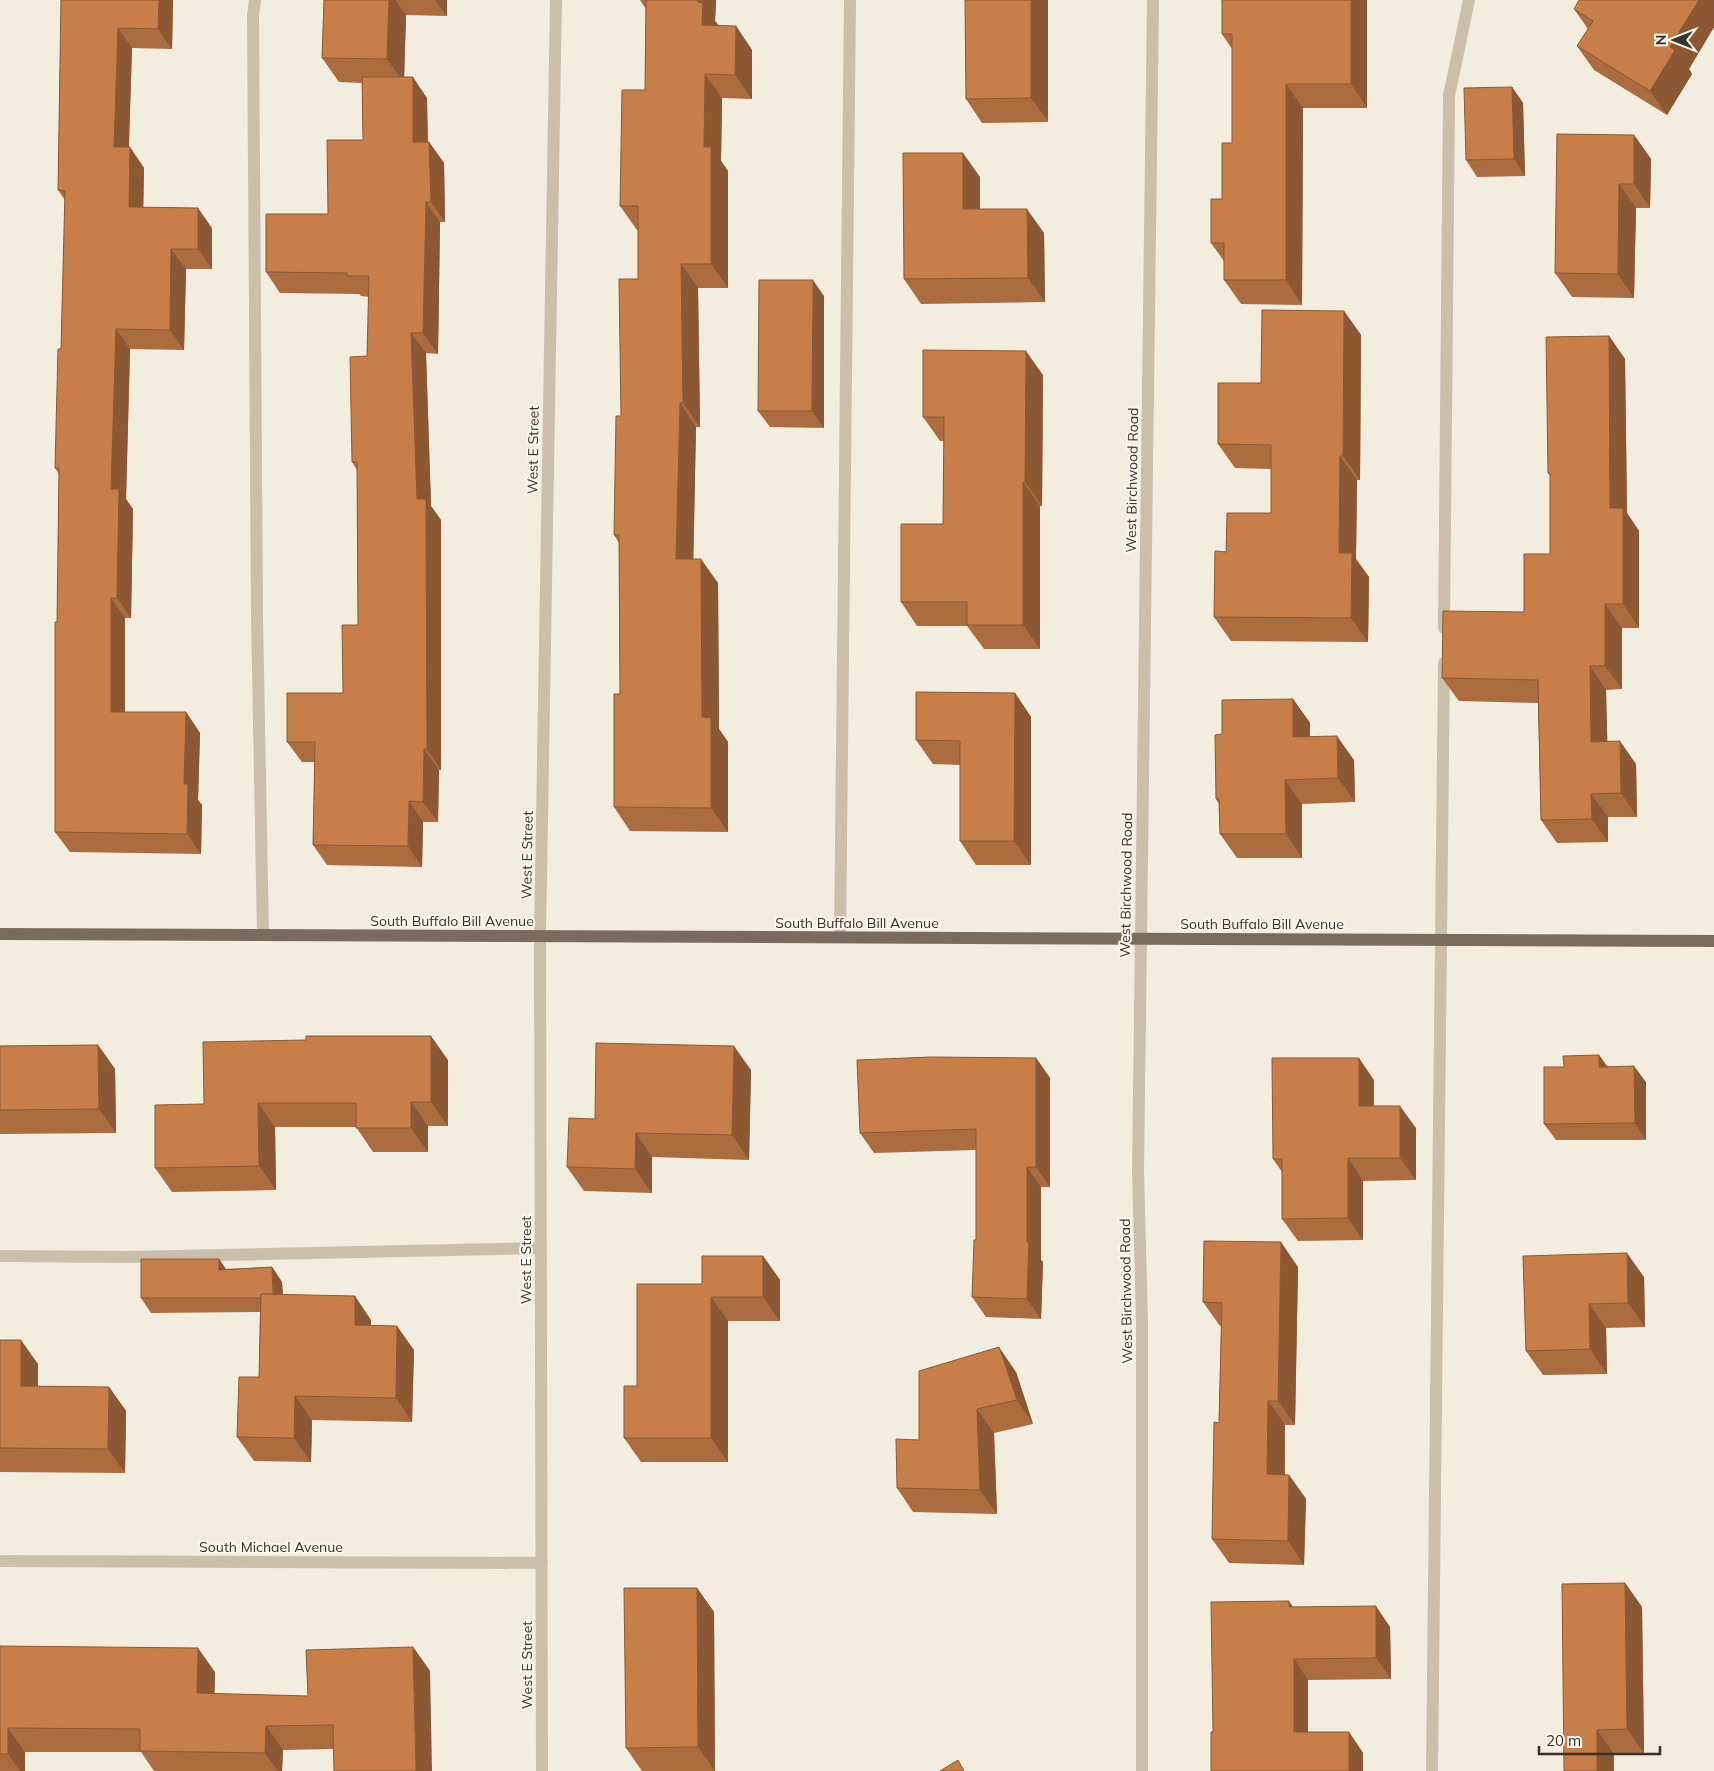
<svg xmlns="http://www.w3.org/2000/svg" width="1714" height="1771" font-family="Mulish,sans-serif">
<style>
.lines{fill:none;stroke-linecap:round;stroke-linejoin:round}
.minor{stroke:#ccbfaa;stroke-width:12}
.major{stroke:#7b6b5b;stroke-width:12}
.wall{fill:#ab6c3f}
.shaded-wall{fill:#8b5833}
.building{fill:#c77e49;stroke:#8b5833}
.labels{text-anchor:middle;stroke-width:4;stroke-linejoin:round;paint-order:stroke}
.street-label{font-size:14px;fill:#39312a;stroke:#faf6eb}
</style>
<rect width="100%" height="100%" fill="#f3eddf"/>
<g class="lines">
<g class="minor">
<path d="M 255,0 L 253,16 L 257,617 L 263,935"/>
<path d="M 1444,628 L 1449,96 L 1469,0"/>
<path d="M 840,937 L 850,0"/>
<path d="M 0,1256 L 128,1257 L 541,1248"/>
<path d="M 0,1561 L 542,1563"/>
<path d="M 542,1771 L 540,936 L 556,0"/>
<path d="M 1142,1771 L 1142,1320 L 1138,1171 L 1153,0"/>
<path d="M 1432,1771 L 1444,663"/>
</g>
<path class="major" d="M 0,934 L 1714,941"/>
</g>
<g class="wall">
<path d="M 61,0 L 173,0 L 172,49 L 132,48 L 129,147 L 144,168 L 143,207 L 212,228 L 212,269 L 186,269 L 184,350 L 130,349 L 126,499 L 133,509 L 131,618 L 125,618 L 125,712 L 186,712 L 200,733 L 198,800 L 202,805 L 201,854 L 70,852 L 55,832 L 59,474 L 55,468 L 61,349 L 65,200 L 58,190 Z"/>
<path d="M 324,0 L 447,0 L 447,16 L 406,15 L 404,77 L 427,98 L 428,142 L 429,142 L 444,163 L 445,222 L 440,222 L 438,354 L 426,353 L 431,506 L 441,520 L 441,770 L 439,770 L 438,822 L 423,822 L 422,867 L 327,865 L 313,845 L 315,762 L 302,762 L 287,742 L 343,693 L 358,625 L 357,470 L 352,462 L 367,356 L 369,297 L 361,296 L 359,294 L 280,293 L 266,272 L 328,214 L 363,140 L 362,83 L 339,82 L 322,58 Z"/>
<path d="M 640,0 L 716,0 L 715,21 L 719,26 L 736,26 L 752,50 L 752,99 L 722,98 L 721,161 L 728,171 L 728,288 L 698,288 L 700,427 L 696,427 L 693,559 L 718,583 L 719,729 L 728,742 L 728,832 L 630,831 L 614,807 L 620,694 L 619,543 L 614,535 L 621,416 L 638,279 L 638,230 L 637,230 L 620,206 L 645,90 L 646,9 Z"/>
<path d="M 965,0 L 1048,122 L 982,123 L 966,99 Z"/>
<path d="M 1367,0 L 1367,108 L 1303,108 L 1302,305 L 1241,304 L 1224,280 L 1224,261 L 1211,243 L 1222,199 L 1232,143 L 1232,49 L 1222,34 Z"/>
<path d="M 1714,0 L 1714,27 L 1689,69 L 1692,74 L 1667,115 L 1594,70 L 1577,46 L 1588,29 L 1574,9 Z"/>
<path d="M 1512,87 L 1523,103 L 1525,176 L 1477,177 L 1466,160 Z"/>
<path d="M 1634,135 L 1651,159 L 1650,208 L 1636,208 L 1634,298 L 1572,297 L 1555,273 Z"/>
<path d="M 980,177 L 980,209 L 1044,233 L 1045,302 L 921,304 L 904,279 Z"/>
<path d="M 824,296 L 824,428 L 770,427 L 758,411 Z"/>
<path d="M 1344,311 L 1361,335 L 1360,480 L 1357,480 L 1356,559 L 1369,577 L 1368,642 L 1231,641 L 1214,617 L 1226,552 L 1271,513 L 1271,469 L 1235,468 L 1218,444 L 1261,383 Z"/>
<path d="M 1609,336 L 1625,359 L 1627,513 L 1639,531 L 1639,628 L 1622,628 L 1622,689 L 1606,690 L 1607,741 L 1636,764 L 1637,817 L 1608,817 L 1608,842 L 1557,843 L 1541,820 L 1538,703 L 1459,701 L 1442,678 L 1524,612 L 1550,554 L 1550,476 L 1548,473 Z"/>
<path d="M 1043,375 L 1042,506 L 1040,506 L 1040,649 L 984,649 L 967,626 L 917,626 L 901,602 L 943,524 L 944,441 L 940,441 L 923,417 Z"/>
<path d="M 1015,693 L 1031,717 L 1031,865 L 976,865 L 960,841 L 960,765 L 933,764 L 916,740 Z"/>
<path d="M 1293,699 L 1310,723 L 1310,737 L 1354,760 L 1355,802 L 1302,804 L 1302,858 L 1237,858 L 1220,834 L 1219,804 L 1216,799 L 1222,734 Z"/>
<path d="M 98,1045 L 115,1069 L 116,1133 L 0,1134 L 0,1046 Z"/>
<path d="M 1599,1055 L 1607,1066 L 1646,1082 L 1646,1140 L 1556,1140 L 1544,1124 L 1564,1067 Z"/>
<path d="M 1036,1058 L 1050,1078 L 1050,1187 L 1041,1187 L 1041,1260 L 1043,1262 L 1041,1319 L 986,1317 L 972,1297 L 976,1240 L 976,1150 L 874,1153 L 860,1133 Z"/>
<path d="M 448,1060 L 448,1126 L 428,1126 L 428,1152 L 373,1152 L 356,1127 L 275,1127 L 276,1190 L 172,1192 L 155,1168 L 204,1104 Z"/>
<path d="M 751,1070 L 749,1160 L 652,1157 L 652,1193 L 584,1191 L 567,1167 L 595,1119 Z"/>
<path d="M 1374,1080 L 1374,1106 L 1416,1128 L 1416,1180 L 1363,1181 L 1363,1240 L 1298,1241 L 1282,1219 L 1282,1172 L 1273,1159 Z"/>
<path d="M 763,1256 L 780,1280 L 780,1321 L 728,1321 L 728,1462 L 641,1462 L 624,1438 L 637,1386 L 702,1284 Z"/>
<path d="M 1523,1256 L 1644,1277 L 1645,1327 L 1606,1328 L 1607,1374 L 1543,1375 L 1526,1351 Z"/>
<path d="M 219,1259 L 226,1269 L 272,1267 L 282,1282 L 283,1295 L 371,1320 L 371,1325 L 414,1350 L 412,1422 L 312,1420 L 311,1462 L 254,1461 L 237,1437 L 259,1377 L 260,1312 L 151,1313 L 141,1298 Z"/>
<path d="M 1298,1267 L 1295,1425 L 1285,1425 L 1285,1475 L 1289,1475 L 1306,1499 L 1304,1565 L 1229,1563 L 1212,1539 L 1219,1423 L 1221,1326 L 1220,1326 L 1203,1302 Z"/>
<path d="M 0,1340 L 38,1364 L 38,1386 L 109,1387 L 126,1411 L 125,1473 L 0,1472 Z"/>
<path d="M 1016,1372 L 1033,1424 L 994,1433 L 997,1514 L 913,1512 L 897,1488 L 919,1440 Z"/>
<path d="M 1625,1583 L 1642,1607 L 1644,1753 L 1614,1754 L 1614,1771 L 1564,1771 Z"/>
<path d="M 697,1588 L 714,1612 L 715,1771 L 642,1771 L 626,1748 Z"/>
<path d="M 1293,1607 L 1390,1627 L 1391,1679 L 1308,1680 L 1308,1732 L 1349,1732 L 1363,1753 L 1363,1771 L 1213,1732 Z"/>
<path d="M 0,1646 L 215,1672 L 214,1694 L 308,1696 L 413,1647 L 430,1671 L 334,1749 L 283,1750 L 282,1771 L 154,1771 L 141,1752 L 25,1752 L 25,1771 L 0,1771 Z"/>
</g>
<g class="shaded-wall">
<path d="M 159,0 L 173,0 L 172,49 L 158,29 Z"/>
<path d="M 389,0 L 395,0 L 406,15 L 404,83 L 387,59 Z"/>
<path d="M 435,0 L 447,0 L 447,16 Z"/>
<path d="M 698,0 L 716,0 L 715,21 L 720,27 L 702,25 Z"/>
<path d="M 1031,0 L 1048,0 L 1048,122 L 1031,98 Z"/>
<path d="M 1351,0 L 1367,0 L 1367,108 L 1351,84 Z"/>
<path d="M 1699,0 L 1714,0 L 1714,27 L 1689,69 L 1692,74 L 1667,115 L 1650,91 L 1670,47 Z"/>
<path d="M 736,26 L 752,50 L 752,99 L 735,75 Z"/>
<path d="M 118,28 L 132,48 L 128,167 L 114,147 Z"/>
<path d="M 705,74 L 722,98 L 721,161 L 728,171 L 728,288 L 711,264 L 704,147 Z"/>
<path d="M 413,77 L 427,98 L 428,163 L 413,142 Z"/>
<path d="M 1286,84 L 1303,108 L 1302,305 L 1286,280 Z"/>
<path d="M 1512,87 L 1523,103 L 1525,176 L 1514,159 Z"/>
<path d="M 1634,135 L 1651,159 L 1650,208 L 1634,184 Z"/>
<path d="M 429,142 L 444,163 L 445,222 L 431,202 Z"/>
<path d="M 130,147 L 144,168 L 143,227 L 129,207 Z"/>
<path d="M 963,153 L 980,177 L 980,233 L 963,209 Z"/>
<path d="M 1619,184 L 1636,208 L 1634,298 L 1618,274 Z"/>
<path d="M 426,202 L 440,222 L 438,354 L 423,333 Z"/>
<path d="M 198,208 L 212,228 L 212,269 L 198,249 Z"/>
<path d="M 1027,209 L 1044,233 L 1045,302 L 1028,278 Z"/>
<path d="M 171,249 L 186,269 L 184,350 L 170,330 Z"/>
<path d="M 681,264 L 698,288 L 700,427 L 683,403 Z"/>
<path d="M 813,280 L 824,296 L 824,428 L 812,411 Z"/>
<path d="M 1344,311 L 1361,335 L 1360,480 L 1343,456 Z"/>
<path d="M 116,329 L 130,349 L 126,499 L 133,509 L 131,618 L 117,598 L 111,489 Z"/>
<path d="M 411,333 L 426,353 L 431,506 L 441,520 L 441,770 L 427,749 L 417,499 Z"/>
<path d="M 1609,336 L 1625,359 L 1627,513 L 1639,531 L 1639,628 L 1623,604 L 1610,508 Z"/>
<path d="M 1026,351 L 1043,375 L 1042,506 L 1025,482 Z"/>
<path d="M 680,403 L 696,427 L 693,583 L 676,559 Z"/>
<path d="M 1340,456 L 1357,480 L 1356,559 L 1369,577 L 1368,642 L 1351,618 L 1339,553 Z"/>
<path d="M 1023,482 L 1040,506 L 1040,649 L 1023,625 Z"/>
<path d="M 701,559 L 718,583 L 719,729 L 728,742 L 728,832 L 711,808 L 702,717 Z"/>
<path d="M 111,598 L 125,618 L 125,732 L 111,712 Z"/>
<path d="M 1605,604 L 1622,628 L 1622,689 L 1605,666 Z"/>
<path d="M 1590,666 L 1606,690 L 1608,765 L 1591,742 Z"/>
<path d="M 1015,693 L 1031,717 L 1031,865 L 1014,841 Z"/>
<path d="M 1293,699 L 1310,723 L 1310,761 L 1293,737 Z"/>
<path d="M 186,712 L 200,733 L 198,800 L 202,805 L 201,854 L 187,834 L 184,784 Z"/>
<path d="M 1337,736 L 1354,760 L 1355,802 L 1338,778 Z"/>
<path d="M 1620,741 L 1636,764 L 1637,817 L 1621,793 Z"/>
<path d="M 424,749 L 439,770 L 438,822 L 423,802 Z"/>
<path d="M 1285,780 L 1302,804 L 1302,858 L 1286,834 Z"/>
<path d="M 1591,794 L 1608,817 L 1608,842 L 1592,819 Z"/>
<path d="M 409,801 L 423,822 L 422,867 L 408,846 Z"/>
<path d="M 431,1036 L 448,1060 L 448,1126 L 431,1102 Z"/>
<path d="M 98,1045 L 115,1069 L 116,1133 L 99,1109 Z"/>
<path d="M 734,1046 L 751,1070 L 749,1160 L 732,1135 Z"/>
<path d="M 1599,1055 L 1611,1072 L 1599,1067 Z"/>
<path d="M 1036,1058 L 1050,1078 L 1050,1187 L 1036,1167 Z"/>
<path d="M 1359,1058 L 1374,1080 L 1374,1128 L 1359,1106 Z"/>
<path d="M 1634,1066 L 1646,1082 L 1646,1140 L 1635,1123 Z"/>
<path d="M 411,1102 L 428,1126 L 428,1152 L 411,1128 Z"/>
<path d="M 258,1103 L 275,1127 L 276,1190 L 259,1166 Z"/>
<path d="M 1400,1106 L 1416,1128 L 1416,1180 L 1400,1158 Z"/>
<path d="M 636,1133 L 652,1157 L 652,1193 L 635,1169 Z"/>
<path d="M 1348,1158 L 1363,1181 L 1363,1240 L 1348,1218 Z"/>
<path d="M 1027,1167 L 1041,1187 L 1041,1260 L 1043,1262 L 1041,1319 L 1027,1299 Z"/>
<path d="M 1281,1242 L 1298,1267 L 1295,1425 L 1278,1401 Z"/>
<path d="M 1627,1253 L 1644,1277 L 1645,1327 L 1628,1303 Z"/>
<path d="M 763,1256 L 780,1280 L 780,1321 L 763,1297 Z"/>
<path d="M 219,1259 L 229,1274 L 219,1270 Z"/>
<path d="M 272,1267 L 282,1282 L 284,1312 L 274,1298 Z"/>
<path d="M 355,1296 L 371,1320 L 371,1349 L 355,1325 Z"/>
<path d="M 711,1297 L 728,1321 L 728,1462 L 711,1438 Z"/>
<path d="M 1589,1304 L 1606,1328 L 1607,1374 L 1590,1349 Z"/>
<path d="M 397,1326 L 414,1350 L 412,1422 L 396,1398 Z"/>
<path d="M 21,1340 L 38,1364 L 38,1410 L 21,1386 Z"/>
<path d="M 999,1347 L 1016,1372 L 1033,1424 L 1017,1400 Z"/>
<path d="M 109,1387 L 126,1411 L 125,1473 L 108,1449 Z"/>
<path d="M 295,1396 L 312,1420 L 311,1462 L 294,1438 Z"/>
<path d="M 1268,1401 L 1285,1425 L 1284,1498 L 1267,1474 Z"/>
<path d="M 977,1409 L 994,1433 L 997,1514 L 980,1490 Z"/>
<path d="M 1289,1475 L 1306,1499 L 1304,1565 L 1288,1541 Z"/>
<path d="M 1625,1583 L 1642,1607 L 1644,1753 L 1627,1729 Z"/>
<path d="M 697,1588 L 714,1612 L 715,1771 L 698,1747 Z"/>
<path d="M 1289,1601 L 1303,1622 L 1289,1607 Z"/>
<path d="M 1376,1606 L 1390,1627 L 1391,1679 L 1376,1658 Z"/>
<path d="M 413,1647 L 430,1671 L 432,1771 L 416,1771 Z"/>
<path d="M 198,1648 L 215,1672 L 214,1717 L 197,1693 Z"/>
<path d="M 1294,1659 L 1308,1680 L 1308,1753 L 1294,1732 Z"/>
<path d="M 266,1726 L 283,1750 L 282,1771 L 278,1771 L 265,1753 Z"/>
<path d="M 8,1728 L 25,1752 L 25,1771 L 20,1771 L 8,1754 Z"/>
<path d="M 1597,1730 L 1614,1754 L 1614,1771 L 1597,1771 Z"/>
<path d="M 1349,1732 L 1363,1753 L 1363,1771 L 1349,1771 Z"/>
</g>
<g class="building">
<path d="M 61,0 L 159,0 L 158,29 L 118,28 L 114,147 L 130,147 L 129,207 L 198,208 L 198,249 L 171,249 L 170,330 L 116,329 L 111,489 L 119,489 L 117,598 L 111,598 L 111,712 L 186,712 L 184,784 L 188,784 L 187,834 L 55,832 L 55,622 L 57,622 L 59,468 L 55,468 L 58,349 L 61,349 L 65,191 L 58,190 Z"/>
<path d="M 324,0 L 389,0 L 387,59 L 322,58 Z"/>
<path d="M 646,0 L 698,0 L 698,2 L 703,3 L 702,25 L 736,26 L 735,75 L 705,74 L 704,147 L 711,147 L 711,264 L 681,264 L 683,403 L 680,403 L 676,559 L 701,559 L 702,717 L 711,718 L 711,808 L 614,807 L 614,694 L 620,694 L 619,535 L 614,535 L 616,416 L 621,416 L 619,279 L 638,279 L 638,206 L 620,206 L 622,90 L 645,90 Z"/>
<path d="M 965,0 L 1031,0 L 1031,98 L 966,99 Z"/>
<path d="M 1222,0 L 1351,0 L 1351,84 L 1286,84 L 1286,280 L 1224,280 L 1224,243 L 1211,243 L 1211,199 L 1222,199 L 1222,143 L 1232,143 L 1232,34 L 1222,34 Z"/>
<path d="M 1579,0 L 1699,0 L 1670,47 L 1675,50 L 1650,91 L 1577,46 L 1593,21 L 1574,9 Z"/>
<path d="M 362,77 L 413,77 L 413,142 L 429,142 L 431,202 L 426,202 L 423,333 L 411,333 L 417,499 L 426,499 L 427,749 L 424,749 L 423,802 L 409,801 L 408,846 L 313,845 L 315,742 L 287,742 L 287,693 L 343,693 L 342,625 L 358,625 L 357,462 L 352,462 L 350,357 L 367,356 L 369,276 L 347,276 L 347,273 L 266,272 L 266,214 L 328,214 L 327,140 L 363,140 Z"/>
<path d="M 1512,87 L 1514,159 L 1466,160 L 1464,88 Z"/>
<path d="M 1557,134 L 1634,135 L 1634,184 L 1619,184 L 1618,274 L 1555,273 Z"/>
<path d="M 903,153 L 963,153 L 963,209 L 1027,209 L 1028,278 L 904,279 Z"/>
<path d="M 759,280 L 813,280 L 812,411 L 758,411 Z"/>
<path d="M 1262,310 L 1344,311 L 1343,456 L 1340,456 L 1339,553 L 1352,553 L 1351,618 L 1214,617 L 1215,551 L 1226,552 L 1227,513 L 1271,513 L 1271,445 L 1218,444 L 1218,383 L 1261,383 Z"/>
<path d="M 1609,336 L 1610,508 L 1623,508 L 1623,604 L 1605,604 L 1605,666 L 1590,666 L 1591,742 L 1620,741 L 1621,793 L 1591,794 L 1592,819 L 1541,820 L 1538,680 L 1442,678 L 1443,611 L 1524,612 L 1524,554 L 1550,554 L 1550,473 L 1548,473 L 1546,337 Z"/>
<path d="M 923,350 L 1026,351 L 1025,482 L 1023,482 L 1023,625 L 967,625 L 967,602 L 901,602 L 901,524 L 943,524 L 944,417 L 923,417 Z"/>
<path d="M 916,692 L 1015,693 L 1014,841 L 960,841 L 960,741 L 916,740 Z"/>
<path d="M 1293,699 L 1293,737 L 1337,736 L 1338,778 L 1285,780 L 1286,834 L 1220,834 L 1219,799 L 1216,799 L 1215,735 L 1222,734 L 1222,700 Z"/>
<path d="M 306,1036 L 431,1036 L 431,1102 L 411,1102 L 411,1128 L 356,1128 L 356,1103 L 258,1103 L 259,1166 L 155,1168 L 155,1105 L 204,1104 L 203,1042 L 306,1040 Z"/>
<path d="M 596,1043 L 734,1046 L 732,1135 L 636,1133 L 635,1169 L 567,1167 L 569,1118 L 595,1119 Z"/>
<path d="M 98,1045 L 99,1109 L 0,1110 L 0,1046 Z"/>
<path d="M 1599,1055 L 1599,1067 L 1634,1066 L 1635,1123 L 1544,1124 L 1544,1067 L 1564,1067 L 1563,1056 Z"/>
<path d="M 931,1057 L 1036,1058 L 1036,1167 L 1027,1167 L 1027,1242 L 1029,1242 L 1027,1299 L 972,1297 L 974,1240 L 976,1240 L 976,1129 L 860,1133 L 857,1060 Z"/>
<path d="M 1272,1058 L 1359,1058 L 1359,1106 L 1400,1106 L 1400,1158 L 1348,1158 L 1348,1218 L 1282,1219 L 1282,1159 L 1273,1159 Z"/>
<path d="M 1204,1241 L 1281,1242 L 1278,1401 L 1268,1401 L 1267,1474 L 1289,1475 L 1288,1541 L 1212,1539 L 1214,1422 L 1219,1423 L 1222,1303 L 1203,1302 Z"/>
<path d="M 1627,1253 L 1628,1303 L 1589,1304 L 1590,1349 L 1526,1351 L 1523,1256 Z"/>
<path d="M 702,1256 L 763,1256 L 763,1297 L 711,1297 L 711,1438 L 624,1438 L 624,1386 L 637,1386 L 637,1284 L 702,1284 Z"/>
<path d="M 141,1259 L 219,1259 L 219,1270 L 272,1267 L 273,1294 L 261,1294 L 261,1298 L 141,1298 Z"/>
<path d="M 261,1294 L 355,1296 L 355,1325 L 397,1326 L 396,1398 L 295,1396 L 294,1438 L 237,1437 L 239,1377 L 259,1377 Z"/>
<path d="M 0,1340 L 21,1340 L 21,1386 L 109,1387 L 108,1449 L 0,1448 Z"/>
<path d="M 999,1347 L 1017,1400 L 977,1409 L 980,1490 L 897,1488 L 896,1439 L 919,1440 L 919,1371 Z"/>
<path d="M 1625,1583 L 1627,1729 L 1597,1730 L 1597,1771 L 1564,1771 L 1562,1584 Z"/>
<path d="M 624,1588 L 697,1588 L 698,1747 L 626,1748 Z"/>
<path d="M 1289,1601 L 1289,1607 L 1376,1606 L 1376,1658 L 1294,1659 L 1294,1732 L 1349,1732 L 1349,1771 L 1211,1771 L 1211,1732 L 1213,1732 L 1211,1602 Z"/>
<path d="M 0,1646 L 198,1648 L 197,1693 L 308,1696 L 306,1650 L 413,1647 L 416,1771 L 334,1771 L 333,1725 L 266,1726 L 265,1753 L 140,1751 L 140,1729 L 8,1728 L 8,1754 L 0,1754 Z"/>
<path d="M 958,1760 L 964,1771 L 940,1771 Z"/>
</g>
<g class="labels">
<g class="street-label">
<text transform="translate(533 450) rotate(-89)" y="5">West E Street</text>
<text transform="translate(1132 480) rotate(-89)" y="5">West Birchwood Road</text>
<text transform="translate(527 855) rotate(-89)" y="5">West E Street</text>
<text transform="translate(1126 885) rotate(-89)" y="5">West Birchwood Road</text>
<text x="452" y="926">South Buffalo Bill Avenue</text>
<text x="857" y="928">South Buffalo Bill Avenue</text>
<text x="1262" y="929">South Buffalo Bill Avenue</text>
<text transform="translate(526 1260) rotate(-90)" y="5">West E Street</text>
<text transform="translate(1126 1291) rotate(-91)" y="5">West Birchwood Road</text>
<text x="271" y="1552">South Michael Avenue</text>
<text transform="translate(527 1665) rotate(-90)" y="5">West E Street</text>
</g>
</g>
<g transform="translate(1674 40) rotate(270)" stroke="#faf6eb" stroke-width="4" paint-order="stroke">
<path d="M0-4L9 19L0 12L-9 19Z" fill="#39312a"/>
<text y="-8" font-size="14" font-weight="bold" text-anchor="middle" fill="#39312a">N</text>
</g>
<path d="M1539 1746v8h121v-8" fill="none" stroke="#39312a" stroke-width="2.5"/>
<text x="1546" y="1746" font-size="15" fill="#39312a" stroke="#faf6eb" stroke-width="4" paint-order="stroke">20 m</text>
</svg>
